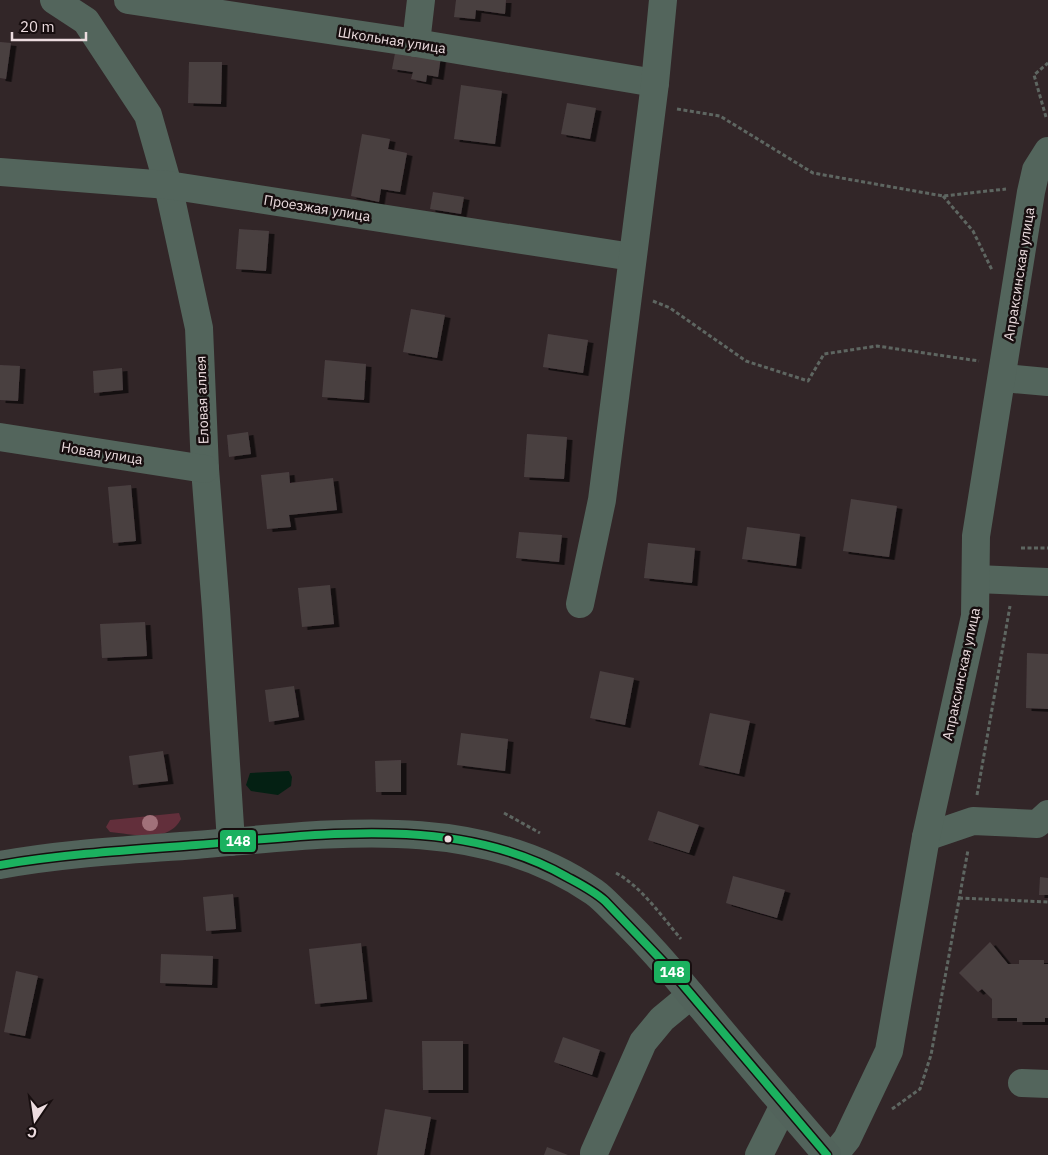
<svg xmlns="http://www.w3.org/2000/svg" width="1048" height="1155" font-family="'IBM Plex Sans',sans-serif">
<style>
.green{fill:#622f3b}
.water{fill:#042013}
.building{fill:#4a3f41;filter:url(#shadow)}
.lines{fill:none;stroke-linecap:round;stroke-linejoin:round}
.path{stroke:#5e6661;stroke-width:3;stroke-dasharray:4 2.5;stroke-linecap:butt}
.minor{stroke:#53655c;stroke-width:28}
.major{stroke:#52635b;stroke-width:28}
.bus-1-casing{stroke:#170e0f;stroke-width:11}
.bus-1{stroke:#1bb15f;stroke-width:8}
.tree{fill:#a1717a}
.bus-dot{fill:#ecdcdf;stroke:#170e0f;stroke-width:2}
.labels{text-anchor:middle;stroke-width:5;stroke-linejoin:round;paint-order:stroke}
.street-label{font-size:14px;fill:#ecdcdf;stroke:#170e0f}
.line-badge{stroke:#170e0f;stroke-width:2}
.badge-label{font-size:14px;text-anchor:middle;font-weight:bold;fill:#fff}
</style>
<defs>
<filter id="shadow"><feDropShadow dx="5.5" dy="3" stdDeviation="0" flood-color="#0009"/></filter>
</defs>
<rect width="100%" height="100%" fill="#322628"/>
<path class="green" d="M 179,813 L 181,819 C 168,844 133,834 110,832 L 106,827 L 110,820 Z"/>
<path class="water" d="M 289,771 L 292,777 L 291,786 L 278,795 L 251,791 L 246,785 L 250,773 Z"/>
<g class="building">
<path d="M 456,0 L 506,0 L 505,14 L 476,10 L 475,19 L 454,17 Z"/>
<path d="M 0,42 L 11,43 L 6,79 L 0,78 Z"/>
<path d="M 396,48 L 441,56 L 438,77 L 427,75 L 426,82 L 411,79 L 413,72 L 392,69 Z"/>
<path d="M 189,62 L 222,62 L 221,104 L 188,103 Z"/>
<path d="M 461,85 L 502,91 L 495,144 L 454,139 Z"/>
<path d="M 567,103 L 596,108 L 590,139 L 561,134 Z"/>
<path d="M 362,134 L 390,139 L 388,149 L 407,153 L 400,192 L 381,189 L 379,202 L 351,196 Z"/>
<path d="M 433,192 L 464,197 L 461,214 L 430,209 Z"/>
<path d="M 239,229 L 269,231 L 266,271 L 236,269 Z"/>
<path d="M 411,309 L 445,315 L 437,358 L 403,352 Z"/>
<path d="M 548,334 L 588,340 L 583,373 L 543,367 Z"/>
<path d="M 325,360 L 366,364 L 364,400 L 322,397 Z"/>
<path d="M 0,365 L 20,366 L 18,401 L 0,400 Z"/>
<path d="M 122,368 L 123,390 L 94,393 L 93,371 Z"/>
<path d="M 248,432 L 251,454 L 229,457 L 227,435 Z"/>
<path d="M 527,434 L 567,437 L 564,479 L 524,477 Z"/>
<path d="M 289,472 L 290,483 L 333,478 L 337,510 L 289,515 L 291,527 L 267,529 L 261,475 Z"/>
<path d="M 131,485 L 136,541 L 113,543 L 108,487 Z"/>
<path d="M 851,499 L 897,506 L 889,557 L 843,551 Z"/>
<path d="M 747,527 L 800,534 L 796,566 L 742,559 Z"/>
<path d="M 519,532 L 562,535 L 559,562 L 516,558 Z"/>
<path d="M 648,543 L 695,548 L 692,583 L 644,578 Z"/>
<path d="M 330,585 L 334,624 L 302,627 L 298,588 Z"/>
<path d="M 145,622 L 147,656 L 102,658 L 100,624 Z"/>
<path d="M 1027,653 L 1048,654 L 1048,709 L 1026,708 Z"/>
<path d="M 600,671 L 634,678 L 625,725 L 590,718 Z"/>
<path d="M 294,686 L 299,717 L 269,722 L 265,690 Z"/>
<path d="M 710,713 L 750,721 L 739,774 L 699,765 Z"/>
<path d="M 461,733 L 508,739 L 505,771 L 457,765 Z"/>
<path d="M 163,751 L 168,781 L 133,785 L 129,756 Z"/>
<path d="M 401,760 L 401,792 L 376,792 L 375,761 Z"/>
<path d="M 658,811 L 699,825 L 689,853 L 648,840 Z"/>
<path d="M 733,876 L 785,890 L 777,918 L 726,903 Z"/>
<path d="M 1040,877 L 1048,878 L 1048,895 L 1039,895 Z"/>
<path d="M 233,894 L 236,929 L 206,931 L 203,897 Z"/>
<path d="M 990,942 L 1008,964 L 1019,964 L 1019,960 L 1044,960 L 1044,964 L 1048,964 L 1048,1018 L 1045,1018 L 1045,1022 L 1017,1022 L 1017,1018 L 992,1018 L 992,999 L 982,989 L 978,992 L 959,973 Z"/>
<path d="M 361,943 L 367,999 L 315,1004 L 309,949 Z"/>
<path d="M 161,954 L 213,956 L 212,985 L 160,983 Z"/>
<path d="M 16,971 L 38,976 L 25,1036 L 4,1032 Z"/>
<path d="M 563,1037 L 600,1050 L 592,1075 L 554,1062 Z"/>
<path d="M 422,1041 L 463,1041 L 463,1090 L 423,1090 Z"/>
<path d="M 385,1109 L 431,1117 L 424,1155 L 377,1155 Z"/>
<path d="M 547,1147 L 568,1155 L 544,1155 Z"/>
</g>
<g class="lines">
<g class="path">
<path d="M 677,109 L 720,116 L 813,173 L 943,196 L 1006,189"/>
<path d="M 1046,117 L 1034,75 L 1048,63"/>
<path d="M 943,196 L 973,231 L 992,270"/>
<path d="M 653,301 L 670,308 L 746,361 L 808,381 L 824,354 L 877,346 L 979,361"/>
<path d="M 1021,548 L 1048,548"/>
<path d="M 977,795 L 1010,606"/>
<path d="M 504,813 L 540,833"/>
<path d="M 616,873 C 642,887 662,917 681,939"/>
<path d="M 959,898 L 1048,902"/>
<path d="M 892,1109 L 920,1089 L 931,1055 L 968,850"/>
</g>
<g class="minor">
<path d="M 54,0 L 86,21 L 148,115 L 168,185 L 199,328 L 205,469 L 216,609 L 231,842"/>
<path d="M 128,0 L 416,43 L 655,83"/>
<path d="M 416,43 L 421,0"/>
<path d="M 0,172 L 168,185 L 632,257"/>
<path d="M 1003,378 L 1048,382"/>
<path d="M 0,437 L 205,469"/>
<path d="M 976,579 L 1048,582"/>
<path d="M 580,604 L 602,500 L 655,83 L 663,0"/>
<path d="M 926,837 L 973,821 L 1037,824 L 1048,814"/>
<path d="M 1022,1083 L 1048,1084"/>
<path d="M 594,1153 L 643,1042 L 662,1019 L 691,995"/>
<path d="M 759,1155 L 784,1105"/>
<path d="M 834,1155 L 847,1139 L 889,1051 L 926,837 L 975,616 L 976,536 L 1031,192 L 1036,170 L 1048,151"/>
</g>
<path class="major" d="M 0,865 C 65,853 131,850 196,845 C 329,834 478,811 594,892 C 604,899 613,910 622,918 C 647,943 670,969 693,997 C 737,1050 782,1103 827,1155"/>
<defs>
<path id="bus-1" d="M 0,865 C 65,854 130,850 196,845 C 317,835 456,813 567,877 C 580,884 594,891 605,901 L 667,966 L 827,1155"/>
</defs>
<use href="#bus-1" class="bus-1-casing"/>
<use href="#bus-1" class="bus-1"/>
</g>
<circle class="tree" cx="150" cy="823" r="8"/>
<circle class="bus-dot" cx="448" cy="839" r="4.5"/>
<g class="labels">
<g class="street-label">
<text transform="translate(392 40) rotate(9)" y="5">Школьная улица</text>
<text transform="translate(317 208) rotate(9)" y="5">Проезжая улица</text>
<text transform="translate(1019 274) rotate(-81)" y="5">Апраксинская улица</text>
<text transform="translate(202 400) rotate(-92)" y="5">Еловая аллея</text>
<text transform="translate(102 453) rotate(9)" y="5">Новая улица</text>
<text transform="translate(961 674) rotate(-78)" y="5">Апраксинская улица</text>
</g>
</g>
<g class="line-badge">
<rect x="219" y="829" width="38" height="24" rx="5" fill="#1bb15f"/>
<rect x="653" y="960" width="38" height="24" rx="5" fill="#1bb15f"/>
</g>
<g class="badge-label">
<text x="238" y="846">148</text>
<text x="672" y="977">148</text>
</g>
<g transform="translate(35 1120) rotate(193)" stroke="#170e0f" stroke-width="4" paint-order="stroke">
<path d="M0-4L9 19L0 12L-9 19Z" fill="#ecdcdf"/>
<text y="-8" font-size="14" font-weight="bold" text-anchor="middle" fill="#ecdcdf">С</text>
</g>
<path d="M12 32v8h74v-8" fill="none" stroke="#ecdcdf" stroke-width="2.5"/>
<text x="20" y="32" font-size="15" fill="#ecdcdf" stroke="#170e0f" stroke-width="4" paint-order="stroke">20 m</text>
</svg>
